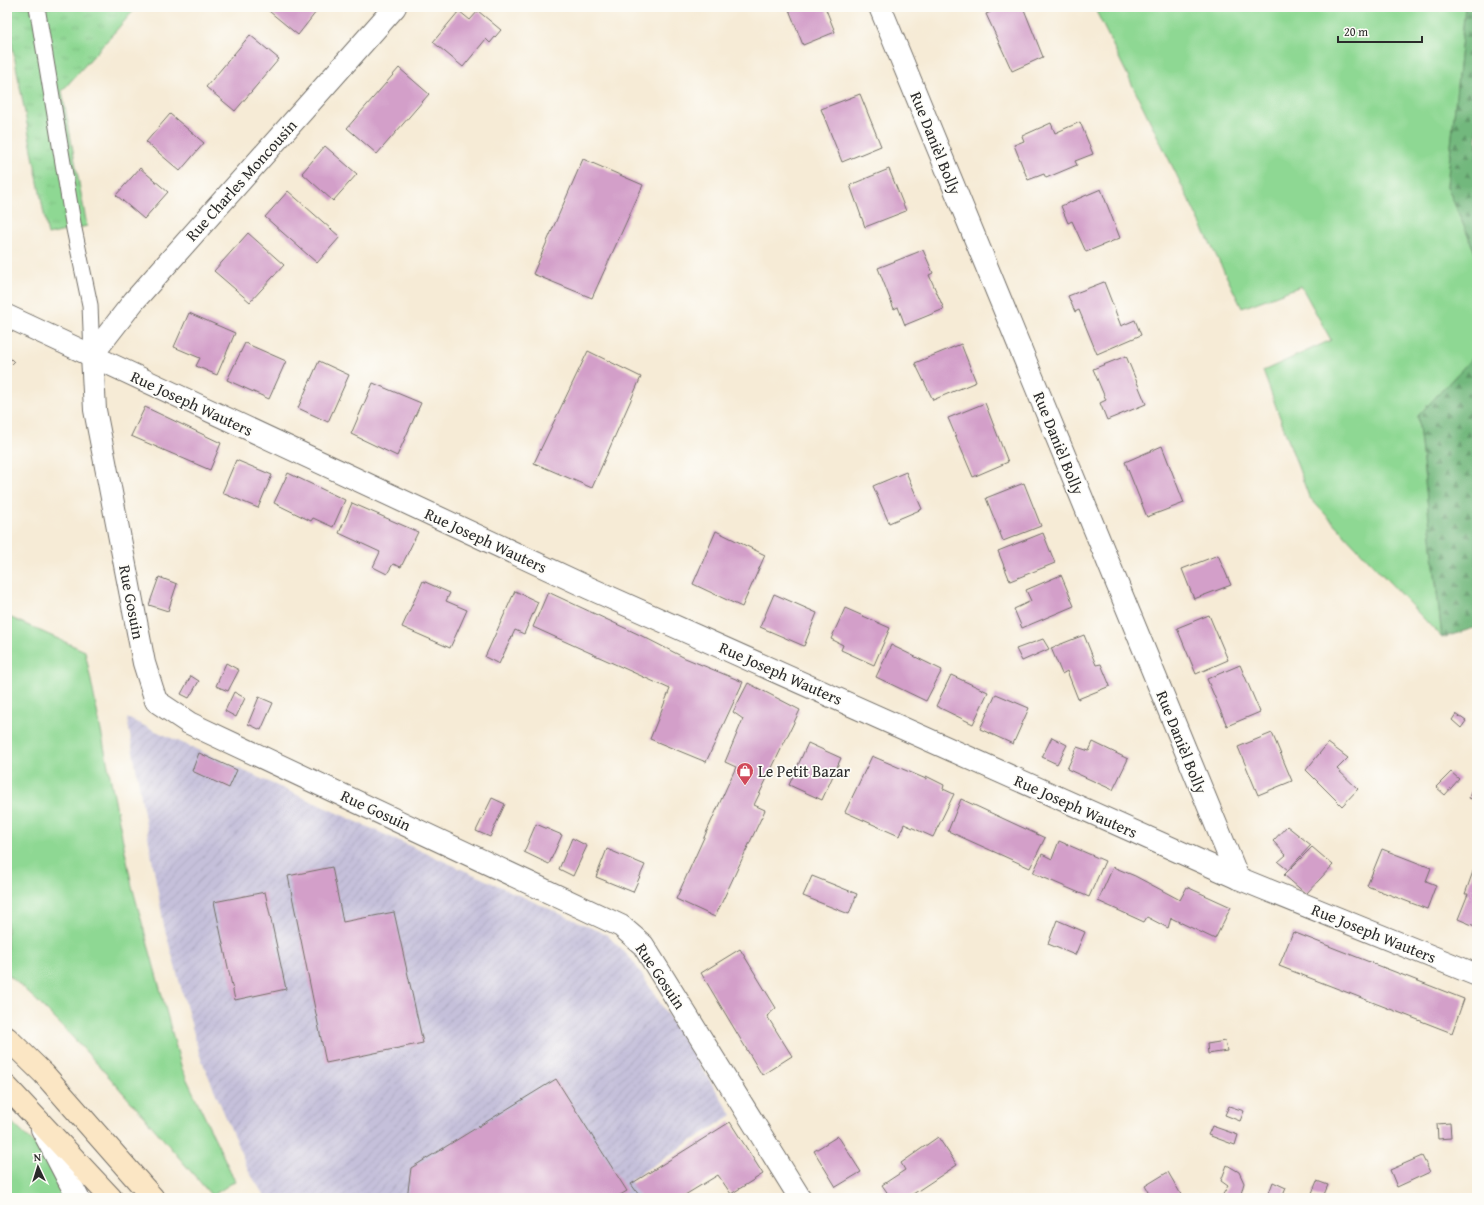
<svg xmlns="http://www.w3.org/2000/svg" width="1484" height="1205" font-family="'Gentium Book Plus',serif">
<style>
.industrial{fill:url(#industrial-furrows)}
.green{fill:#8ed893;stroke:#5c825f}
.forest{fill:url(#forest-firs);stroke:#4e7254}
.park{fill:url(#park-tufts);stroke:#5c825f}
.building{fill:#d39fc9}
.lines{fill:none;stroke-linecap:round;stroke-linejoin:round}
.lane-casing{stroke:#726e67;stroke-width:17}
.street-casing{stroke:#726e67;stroke-width:24}
.secondary-casing{stroke:#726e67;stroke-width:24}
.lane{stroke:#fff;stroke-width:15}
.street{stroke:#fff;stroke-width:22}
.secondary{stroke:#fbe6c4;stroke-width:22}
.labels{text-anchor:middle;stroke-width:3.5;stroke-linejoin:round;paint-order:stroke}
.street-label{font-size:16px;fill:#2b2b2b;stroke:#fdfcf7}
.poi-label{font-size:16px;fill:#2b2b2b;stroke:#fdfcf7;text-anchor:start}
</style>
<defs>
<pattern id="industrial-furrows" width="10" height="10" patternUnits="userSpaceOnUse"><rect width="10" height="10" fill="#c5c0da"/><path d="M-1 1l2-2M0 10L10 0M9 11l2-2" fill="none" stroke="#a9a5bb"/></pattern>
<pattern id="forest-firs" width="22" height="20" patternUnits="userSpaceOnUse"><rect width="22" height="20" fill="#72b87d"/><path d="M5 1l3.5 6h-7zM16 11l3.5 6h-7z" fill="#5e9667"/></pattern>
<pattern id="park-tufts" width="24" height="20" patternUnits="userSpaceOnUse"><rect width="24" height="20" fill="#8ed893"/><path d="M3 7l-1-3M5 7V3M7 7l1-3M15 17l-1-3M17 17v-4M19 17l1-3" fill="none" stroke="#7bba7f"/></pattern>
</defs>
<rect width="100%" height="100%" fill="#fdfcf7"/>
<filter id="ink" filterUnits="userSpaceOnUse"><feTurbulence type="fractalNoise" baseFrequency=".025" numOctaves="2"/><feDisplacementMap in="SourceGraphic" scale="8" xChannelSelector="R" yChannelSelector="G"/><feConvolveMatrix kernelMatrix="1 2 1 2 8 2 1 2 1" color-interpolation-filters="sRGB"/></filter>
<filter id="wash" filterUnits="userSpaceOnUse"><feTurbulence type="fractalNoise" baseFrequency=".012" numOctaves="4" result="noise"/><feDisplacementMap in="SourceGraphic" scale="16" xChannelSelector="R" yChannelSelector="G"/><feGaussianBlur stdDeviation="0.9" result="paint"/><feColorMatrix in="noise" values="0 0 0 0 0 0 0 0 0 0 0 0 0 0 0 0 0 1.4 0 .05"/><feComposite in="paint" operator="in"/></filter>
<g filter="url(#wash)">
<rect width="100%" height="100%" fill="#f6ebd6"/>
<path class="industrial" d="M 127,718 L 607,935 L 633,961 L 732,1115 L 630,1180 L 641,1198 L 266,1198 L 249,1172 L 200,1056 L 164,926 Z"/>
<g class="green">
<path d="M 1094,7 L 1465,7 L 1447,186 L 1477,257 L 1477,353 L 1418,416 L 1442,638 L 1309,497 L 1263,371 L 1331,340 L 1301,286 L 1242,308 Z"/>
<path d="M 7,616 L 85,651 L 132,886 L 182,1069 L 235,1181 L 212,1196 C 146,1120 82,1040 7,973 Z"/>
<path d="M 7,1118 L 43,1152 L 63,1198 L 7,1198 Z"/>
</g>
<g class="forest">
<path d="M 1465,7 L 1477,7 L 1477,257 L 1447,186 Z"/>
<path d="M 1477,353 L 1477,627 L 1442,638 L 1418,416 Z"/>
</g>
<path class="park" d="M 7,7 L 137,7 L 62,91 L 87,226 L 48,235 L 7,18 Z"/>
<g id="blocks">
<g class="building">
<path d="M 264,7 L 320,7 L 298,35 Z"/>
<path d="M 788,7 L 825,7 L 835,32 L 803,45 Z"/>
<path d="M 1001,7 L 1023,7 L 1043,57 L 1012,71 L 986,14 Z"/>
<path d="M 459,11 L 470,20 L 478,11 L 501,30 L 490,43 L 486,39 L 463,67 L 433,42 Z"/>
<path d="M 250,35 L 279,59 L 235,111 L 206,87 Z"/>
<path d="M 399,68 L 429,94 L 377,154 L 347,128 Z"/>
<path d="M 860,94 L 881,146 L 842,162 L 821,109 Z"/>
<path d="M 170,114 L 204,143 L 180,171 L 146,142 Z"/>
<path d="M 1080,122 L 1093,154 L 1075,161 L 1077,165 L 1046,178 L 1044,174 L 1028,180 L 1014,145 L 1024,141 L 1022,136 L 1051,123 L 1055,133 Z"/>
<path d="M 325,146 L 357,174 L 333,201 L 302,173 Z"/>
<path d="M 583,159 L 643,185 L 592,298 L 533,274 Z"/>
<path d="M 140,168 L 168,192 L 144,219 L 116,195 Z"/>
<path d="M 889,169 L 906,211 L 865,227 L 850,185 Z"/>
<path d="M 1101,189 L 1120,238 L 1086,252 L 1072,221 L 1068,223 L 1061,206 Z"/>
<path d="M 288,191 L 340,237 L 317,263 L 265,217 Z"/>
<path d="M 248,233 L 284,265 L 250,302 L 214,271 Z"/>
<path d="M 923,250 L 933,273 L 929,275 L 944,309 L 905,325 L 898,307 L 894,309 L 878,268 Z"/>
<path d="M 1104,282 L 1121,326 L 1135,320 L 1141,335 L 1097,354 L 1079,310 L 1075,312 L 1068,296 Z"/>
<path d="M 189,313 L 235,333 L 217,375 L 196,366 L 200,358 L 174,347 Z"/>
<path d="M 245,343 L 286,361 L 269,399 L 227,380 Z"/>
<path d="M 961,344 L 976,382 L 933,400 L 915,363 Z"/>
<path d="M 588,351 L 641,377 L 592,488 L 534,463 Z"/>
<path d="M 7,355 L 14,362 L 7,369 Z"/>
<path d="M 1126,356 L 1146,404 L 1107,420 L 1100,403 L 1106,400 L 1093,369 Z"/>
<path d="M 319,361 L 349,375 L 328,422 L 298,408 Z"/>
<path d="M 373,383 L 421,403 L 397,456 L 351,434 Z"/>
<path d="M 985,403 L 1008,462 L 973,477 L 948,418 Z"/>
<path d="M 145,407 L 221,443 L 210,470 L 131,436 Z"/>
<path d="M 1162,446 L 1184,503 L 1147,517 L 1125,462 Z"/>
<path d="M 236,460 L 272,475 L 258,508 L 222,493 Z"/>
<path d="M 906,472 L 922,509 L 889,523 L 873,486 Z"/>
<path d="M 288,473 L 345,500 L 333,527 L 313,518 L 311,521 L 274,503 Z"/>
<path d="M 1024,483 L 1041,526 L 1003,541 L 986,498 Z"/>
<path d="M 352,503 L 418,532 L 401,567 L 393,564 L 387,574 L 373,567 L 380,552 L 339,533 Z"/>
<path d="M 716,531 L 765,555 L 742,607 L 693,584 Z"/>
<path d="M 1043,533 L 1055,563 L 1010,581 L 998,551 Z"/>
<path d="M 1218,555 L 1231,585 L 1194,599 L 1182,569 Z"/>
<path d="M 1061,575 L 1074,606 L 1022,628 L 1014,609 L 1031,601 L 1026,590 Z"/>
<path d="M 159,577 L 177,584 L 168,611 L 149,605 Z"/>
<path d="M 423,581 L 450,593 L 446,601 L 467,610 L 450,648 L 402,627 Z"/>
<path d="M 515,591 L 538,602 L 524,634 L 515,630 L 499,664 L 485,657 Z"/>
<path d="M 548,592 L 640,635 L 685,658 L 743,682 L 706,762 L 650,739 L 670,689 L 533,627 Z"/>
<path d="M 774,594 L 817,613 L 804,646 L 760,627 Z"/>
<path d="M 845,608 L 890,628 L 874,665 L 841,650 L 843,645 L 831,639 Z"/>
<path d="M 1209,615 L 1228,660 L 1196,674 L 1177,628 Z"/>
<path d="M 1084,635 L 1096,665 L 1101,664 L 1110,686 L 1078,699 L 1067,671 L 1062,674 L 1051,648 Z"/>
<path d="M 1043,639 L 1049,649 L 1022,661 L 1016,649 Z"/>
<path d="M 891,645 L 942,670 L 926,701 L 876,677 Z"/>
<path d="M 226,663 L 239,670 L 228,691 L 216,686 Z"/>
<path d="M 1240,665 L 1260,712 L 1227,726 L 1207,679 Z"/>
<path d="M 951,675 L 988,692 L 973,724 L 936,706 Z"/>
<path d="M 191,676 L 199,681 L 189,698 L 181,694 Z"/>
<path d="M 748,683 L 800,710 L 754,805 L 765,810 L 715,917 L 676,899 L 736,767 L 725,762 L 743,719 L 733,712 Z"/>
<path d="M 234,692 L 245,698 L 236,717 L 225,711 Z"/>
<path d="M 996,694 L 1029,708 L 1013,744 L 980,729 Z"/>
<path d="M 259,697 L 273,703 L 261,730 L 248,724 Z"/>
<path d="M 1456,714 L 1466,721 L 1461,728 L 1452,720 Z"/>
<path d="M 1272,733 L 1292,781 L 1258,795 L 1238,747 Z"/>
<path d="M 1052,737 L 1067,745 L 1057,764 L 1042,757 Z"/>
<path d="M 1093,742 L 1128,759 L 1113,790 L 1067,769 L 1077,747 L 1089,751 Z"/>
<path d="M 808,743 L 841,758 L 822,800 L 789,785 Z"/>
<path d="M 1328,743 L 1348,758 L 1337,769 L 1358,789 L 1342,806 L 1306,770 Z"/>
<path d="M 199,753 L 237,770 L 229,788 L 192,771 Z"/>
<path d="M 872,756 L 926,779 L 926,776 L 944,785 L 943,789 L 954,794 L 933,837 L 904,824 L 899,836 L 845,812 Z"/>
<path d="M 1451,772 L 1459,779 L 1445,795 L 1436,787 Z"/>
<path d="M 1475,781 L 1477,782 L 1477,801 L 1469,798 Z"/>
<path d="M 492,798 L 505,804 L 490,837 L 476,831 Z"/>
<path d="M 961,799 L 1045,838 L 1030,868 L 948,831 Z"/>
<path d="M 536,824 L 562,835 L 549,864 L 524,852 Z"/>
<path d="M 1287,826 L 1311,845 L 1288,870 L 1278,862 L 1286,855 L 1273,841 Z"/>
<path d="M 572,838 L 587,846 L 573,876 L 559,869 Z"/>
<path d="M 1059,841 L 1105,861 L 1089,897 L 1033,873 L 1042,854 L 1052,859 Z"/>
<path d="M 1312,847 L 1333,865 L 1306,894 L 1284,875 Z"/>
<path d="M 607,849 L 645,865 L 633,892 L 596,877 Z"/>
<path d="M 1382,849 L 1431,868 L 1426,881 L 1436,885 L 1427,909 L 1367,886 Z"/>
<path d="M 1475,866 L 1477,867 L 1477,927 L 1458,919 L 1468,894 L 1465,894 Z"/>
<path d="M 332,867 L 343,922 L 394,912 L 423,1043 L 326,1063 L 288,876 Z"/>
<path d="M 1113,867 L 1135,876 L 1180,900 L 1187,887 L 1231,907 L 1215,939 L 1171,918 L 1168,928 L 1147,917 L 1144,922 L 1098,901 Z"/>
<path d="M 812,876 L 857,894 L 849,914 L 803,896 Z"/>
<path d="M 265,892 L 286,989 L 235,1000 L 214,902 Z"/>
<path d="M 1057,920 L 1085,932 L 1075,955 L 1048,944 Z"/>
<path d="M 1293,932 L 1464,999 L 1452,1033 L 1279,966 Z"/>
<path d="M 740,949 L 776,1008 L 767,1016 L 792,1056 L 762,1075 L 701,973 Z"/>
<path d="M 1225,1041 L 1227,1051 L 1208,1054 L 1207,1044 Z"/>
<path d="M 556,1079 L 627,1191 L 615,1198 L 407,1198 L 411,1168 Z"/>
<path d="M 1229,1106 L 1244,1111 L 1240,1121 L 1225,1115 Z"/>
<path d="M 730,1122 L 763,1174 L 731,1194 L 718,1175 L 680,1198 L 641,1198 L 631,1184 Z"/>
<path d="M 1450,1123 L 1451,1138 L 1438,1139 L 1437,1124 Z"/>
<path d="M 1212,1126 L 1238,1135 L 1235,1145 L 1208,1135 Z"/>
<path d="M 838,1136 L 861,1172 L 836,1187 L 814,1151 Z"/>
<path d="M 938,1137 L 957,1165 L 907,1198 L 891,1198 L 882,1185 L 905,1170 L 901,1163 Z"/>
<path d="M 1422,1156 L 1430,1172 L 1397,1187 L 1390,1170 Z"/>
<path d="M 1227,1165 L 1239,1172 L 1244,1183 L 1241,1194 L 1247,1198 L 1225,1198 L 1222,1196 L 1228,1186 L 1221,1181 Z"/>
<path d="M 1168,1172 L 1183,1198 L 1152,1198 L 1145,1186 Z"/>
<path d="M 1317,1181 L 1328,1185 L 1323,1197 L 1312,1193 Z"/>
<path d="M 1273,1182 L 1286,1188 L 1282,1198 L 1267,1198 Z"/>
</g>
</g>
</g>
<g filter="url(#ink)">
<use href="#blocks" fill-opacity="0" stroke="#726e67" stroke-width="1"/>
<g class="lines">
<defs>
<path id="lane" d="M 37,7 L 74,229 L 90,305 L 92,355"/>
<g id="street">
<path d="M 880,7 L 1238,878"/>
<path d="M 7,316 L 589,588 L 1238,878 L 1477,975"/>
<path d="M 92,355 L 95,410 L 144,663 L 156,701 L 189,723 L 621,926 L 643,945 L 800,1198"/>
<path d="M 92,355 L 134,301 L 395,7"/>
<path d="M 42,1129 L 78,1198"/>
</g>
<g id="secondary">
<path d="M 7,1038 L 44,1074 L 153,1198"/>
<path d="M 7,1087 L 111,1198"/>
</g>
</defs>
<use href="#lane" class="lane-casing"/>
<use href="#street" class="street-casing"/>
<use href="#secondary" class="secondary-casing"/>
<use href="#lane" class="lane"/>
<use href="#street" class="street"/>
<use href="#secondary" class="secondary"/>
</g>
</g>
<defs>
<symbol id="shop-pin" viewBox="-11 -11 22 30"><path d="M0 17L-7.5 6A9.5 9.5 0 1 1 7.5 6Z" fill="#d1495b" stroke="#fdfcf7"/><path d="M-5-2.5h2.3a2.7 3.5 0 0 1 5.4 0H5L5.5 6h-11ZM-1.5-2.5h3a1.5 2.3 0 0 0-3 0Z" fill="#fff"/></symbol>
</defs>
<g fill-rule="evenodd">
<use href="#shop-pin" x="735" y="761" width="20" height="27"/>
</g>
<g class="labels">
<g class="street-label">
<text transform="translate(936 143) rotate(68)" y="6">Rue Danièl Bolly</text>
<text transform="translate(241 180) rotate(-48)" y="6">Rue Charles Moncousin</text>
<text transform="translate(192 403) rotate(25)" y="6">Rue Joseph Wauters</text>
<text transform="translate(1059 443) rotate(68)" y="6">Rue Danièl Bolly</text>
<text transform="translate(486 540) rotate(25)" y="6">Rue Joseph Wauters</text>
<text transform="translate(132 602) rotate(79)" y="6">Rue Gosuin</text>
<text transform="translate(781 673) rotate(24)" y="6">Rue Joseph Wauters</text>
<text transform="translate(1182 742) rotate(68)" y="6">Rue Danièl Bolly</text>
<text transform="translate(1076 806) rotate(24)" y="6">Rue Joseph Wauters</text>
<text transform="translate(376 810) rotate(25)" y="6">Rue Gosuin</text>
<text transform="translate(1374 933) rotate(22)" y="6">Rue Joseph Wauters</text>
<text transform="translate(661 976) rotate(56)" y="6">Rue Gosuin</text>
</g>
<g class="poi-label">
<text x="758" y="777">Le Petit Bazar</text>
</g>
</g>
<rect width="1484" height="1205" fill="none" stroke="#fdfcf7" stroke-width="24"/>
<g transform="translate(38 1167) rotate(356)" stroke="#fdfcf7" stroke-width="3" paint-order="stroke">
<path d="M0-3L7 15L0 10L-7 15Z" fill="#2b2b2b"/>
<text y="-6" font-size="11" font-weight="bold" text-anchor="middle" fill="#2b2b2b">N</text>
</g>
<path d="M1338 36v6h84v-6" fill="none" stroke="#2b2b2b" stroke-width="2"/>
<text x="1344" y="36" font-size="12" fill="#2b2b2b" stroke="#fdfcf7" stroke-width="3" paint-order="stroke">20 m</text>
</svg>
